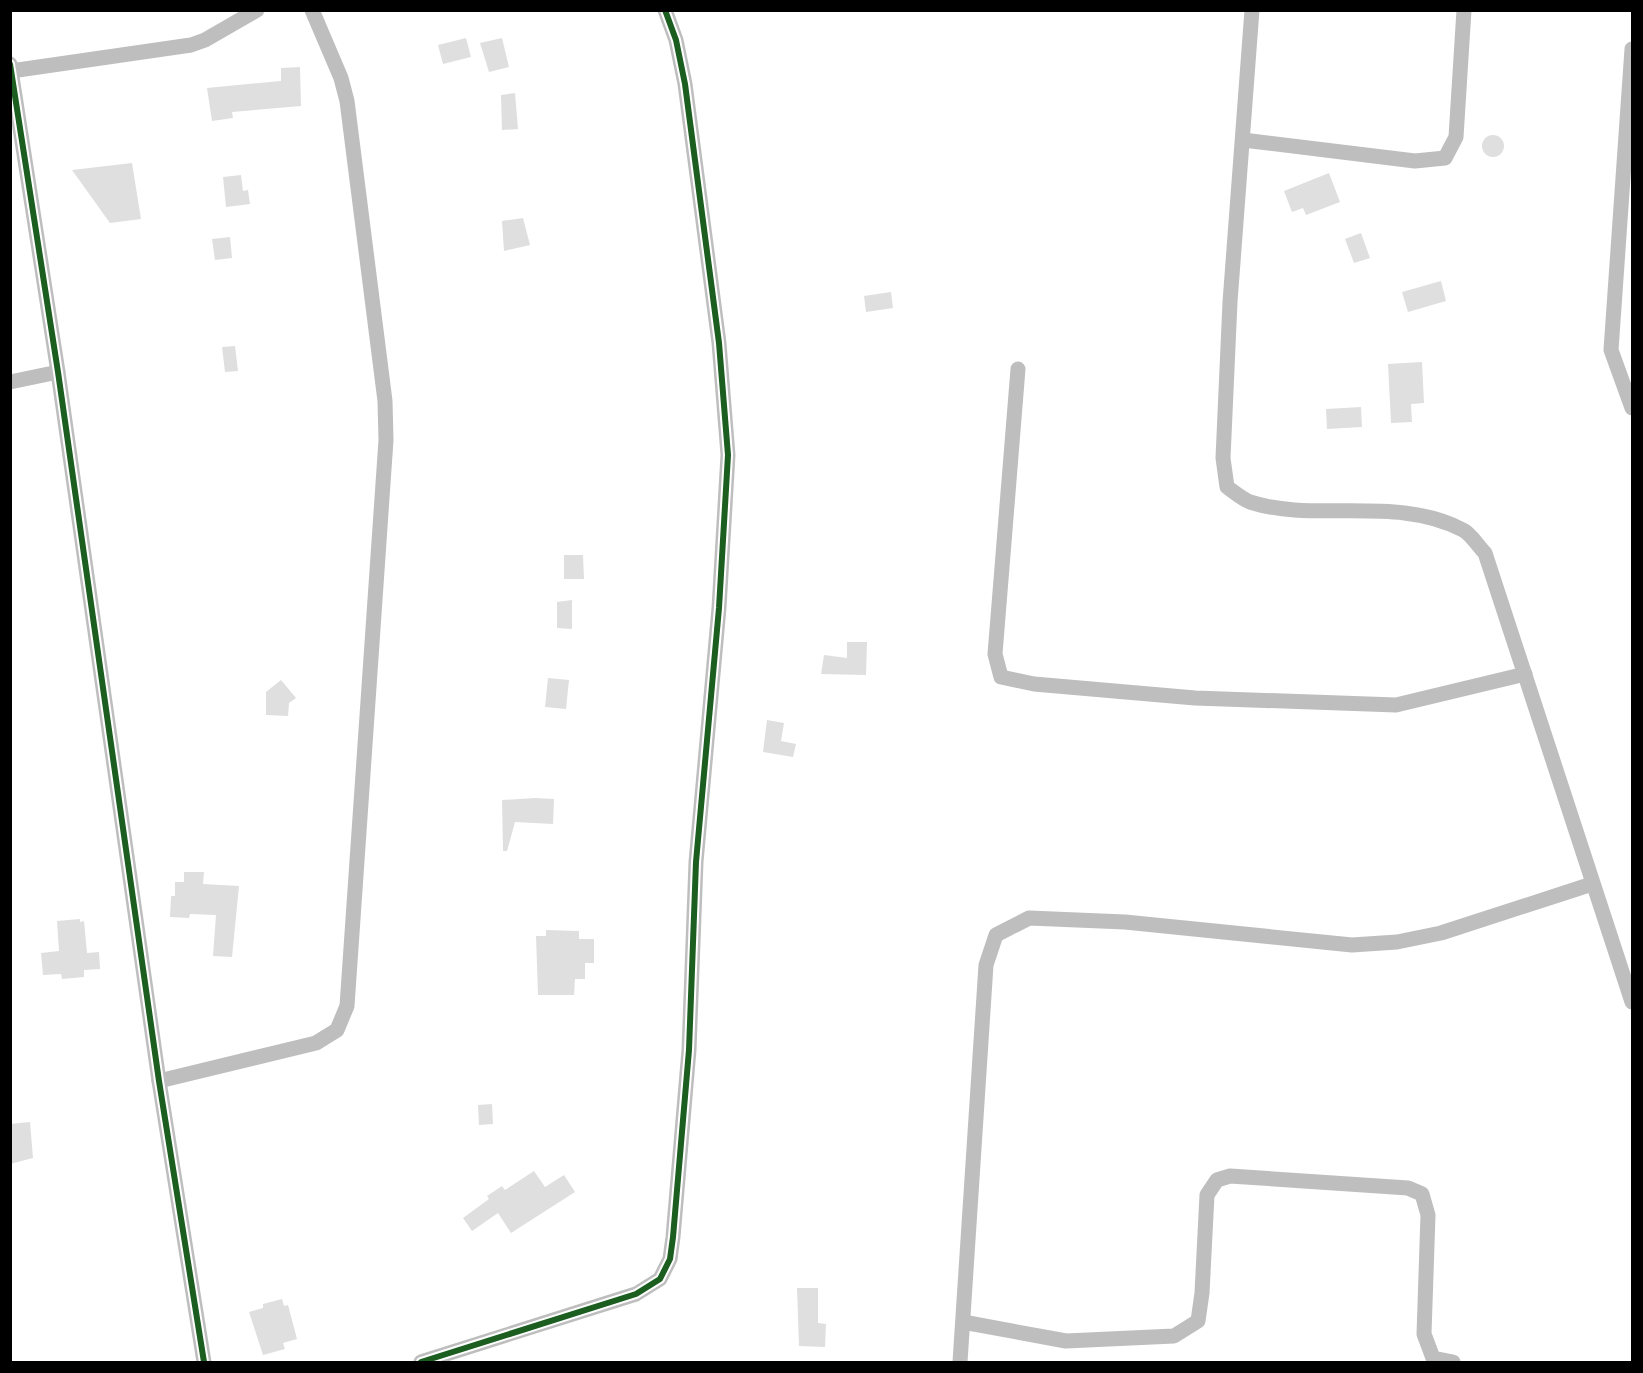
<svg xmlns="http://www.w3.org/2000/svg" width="1643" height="1373" font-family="Figtree,sans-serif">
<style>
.building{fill:#dfdfdf}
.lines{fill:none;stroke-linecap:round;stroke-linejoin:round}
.minor{stroke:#bebebe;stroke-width:15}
.cycleway-casing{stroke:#fff;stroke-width:10}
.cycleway{stroke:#1b5e20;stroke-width:6}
</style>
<rect width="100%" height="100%" fill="#fff"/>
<g class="building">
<path d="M 466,38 L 471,57 L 443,64 L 438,45 Z"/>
<path d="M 502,38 L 509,67 L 489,72 L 480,43 Z"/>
<path d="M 300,67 L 301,106 L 232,112 L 233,118 L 212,121 L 207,88 L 281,81 L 281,68 Z"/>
<path d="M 515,93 L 518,129 L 502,130 L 501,95 Z"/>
<circle cx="1493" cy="146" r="11"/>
<path d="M 132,163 L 141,219 L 110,223 L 72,170 Z"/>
<path d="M 1329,173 L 1340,202 L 1306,215 L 1303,208 L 1292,212 L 1284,191 Z"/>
<path d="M 241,175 L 243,191 L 248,190 L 250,204 L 226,207 L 223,177 Z"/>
<path d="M 523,218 L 530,245 L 504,251 L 502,221 Z"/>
<path d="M 1361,233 L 1370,258 L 1354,263 L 1345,239 Z"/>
<path d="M 230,237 L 232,258 L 215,260 L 212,239 Z"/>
<path d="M 1441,281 L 1446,301 L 1408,312 L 1402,292 Z"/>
<path d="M 891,292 L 893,308 L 866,312 L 864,296 Z"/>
<path d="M 235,346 L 238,371 L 225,372 L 222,347 Z"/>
<path d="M 1422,362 L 1424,403 L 1411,404 L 1412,422 L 1391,423 L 1388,364 Z"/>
<path d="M 1361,407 L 1362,427 L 1327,429 L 1326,409 Z"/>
<path d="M 564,555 L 583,555 L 584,579 L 564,579 Z"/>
<path d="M 572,600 L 572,629 L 557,628 L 557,602 Z"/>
<path d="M 847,642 L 867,642 L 866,675 L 821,674 L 824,655 L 847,658 Z"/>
<path d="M 548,678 L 569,680 L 566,709 L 545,707 Z"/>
<path d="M 281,680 L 296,698 L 289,703 L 288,716 L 266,715 L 266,692 Z"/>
<path d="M 767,720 L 784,723 L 781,741 L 796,744 L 793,757 L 763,752 Z"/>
<path d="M 535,798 L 554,799 L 553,824 L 515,822 L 507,851 L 503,851 L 502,800 Z"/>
<path d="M 184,872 L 204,872 L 203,884 L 239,886 L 232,957 L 213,956 L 216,915 L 190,914 L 189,918 L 170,917 L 171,896 L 175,896 L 175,882 L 184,882 Z"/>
<path d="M 80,919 L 80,922 L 84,921 L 87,953 L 99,952 L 100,969 L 84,970 L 84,977 L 62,979 L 61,974 L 43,975 L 41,953 L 59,951 L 57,921 Z"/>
<path d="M 546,930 L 579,931 L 579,939 L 594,939 L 594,963 L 585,963 L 585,979 L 575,979 L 574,995 L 538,995 L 536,936 L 546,936 Z"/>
<path d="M 492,1104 L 493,1124 L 479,1125 L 478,1105 Z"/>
<path d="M 30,1122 L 33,1158 L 10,1164 L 10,1124 Z"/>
<path d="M 534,1171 L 545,1187 L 564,1175 L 575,1192 L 511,1233 L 498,1213 L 472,1231 L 463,1218 L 489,1199 L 487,1196 L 502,1186 L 505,1190 Z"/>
<path d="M 797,1288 L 818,1288 L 818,1323 L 826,1324 L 825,1347 L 799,1346 Z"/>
<path d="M 282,1299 L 284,1306 L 288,1305 L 297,1339 L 283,1343 L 285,1349 L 263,1355 L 249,1312 L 263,1308 L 263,1304 Z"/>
</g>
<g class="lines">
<g class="minor">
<path d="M 1252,10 L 1230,302 L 1223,458 L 1227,487 C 1234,492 1242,499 1250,502 C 1314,523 1398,495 1463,530 C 1471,534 1478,546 1485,553 L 1632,1002"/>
<path d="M 1632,49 L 1611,350 L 1632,408"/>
<path d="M 10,64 L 58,372 L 159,1081 L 204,1362"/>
<path d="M 11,71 L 191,45 L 205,40 L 257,10"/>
<path d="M 1243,140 L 1415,161 L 1445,158 L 1456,137 L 1464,10"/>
<path d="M 1018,369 L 995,654 L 1001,677 L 1034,684 L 1195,698 L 1396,705 L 1525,674"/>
<path d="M 10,382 L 58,372"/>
<path d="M 159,1081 L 316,1043 L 337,1030 L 347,1006 L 386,440 L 385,401 L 347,101 L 341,78 L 312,10"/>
<path d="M 963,1322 L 1066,1341 L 1174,1336 L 1198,1321 L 1202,1293 L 1207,1195 L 1217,1180 L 1230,1176 L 1408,1188 L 1422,1194 L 1428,1215 L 1424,1334 L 1433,1358 L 1453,1362"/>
<path d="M 421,1362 L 636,1294 L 660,1279 L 670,1259 L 673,1237 L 689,1050 L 696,862 L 719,608 L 728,455 L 719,343 L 685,84 L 676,40 L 665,10"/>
<path d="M 960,1362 L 986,965 L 996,935 L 1029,918 L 1125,922 L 1352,945 L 1397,942 L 1441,933 L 1592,884"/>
</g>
<defs>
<g id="cycleway">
<path d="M 10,64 L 58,372 L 159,1081 L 204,1362"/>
<path d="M 421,1362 L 636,1294 L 660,1279 L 670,1259 L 673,1237 L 689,1050 L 696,862 L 719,608 L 728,455 L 719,343 L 685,84 L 676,40 L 665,10"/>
</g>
</defs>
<use href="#cycleway" class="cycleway-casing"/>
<use href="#cycleway" class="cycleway"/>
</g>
<rect width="1643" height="1373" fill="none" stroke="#000000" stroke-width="24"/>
</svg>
